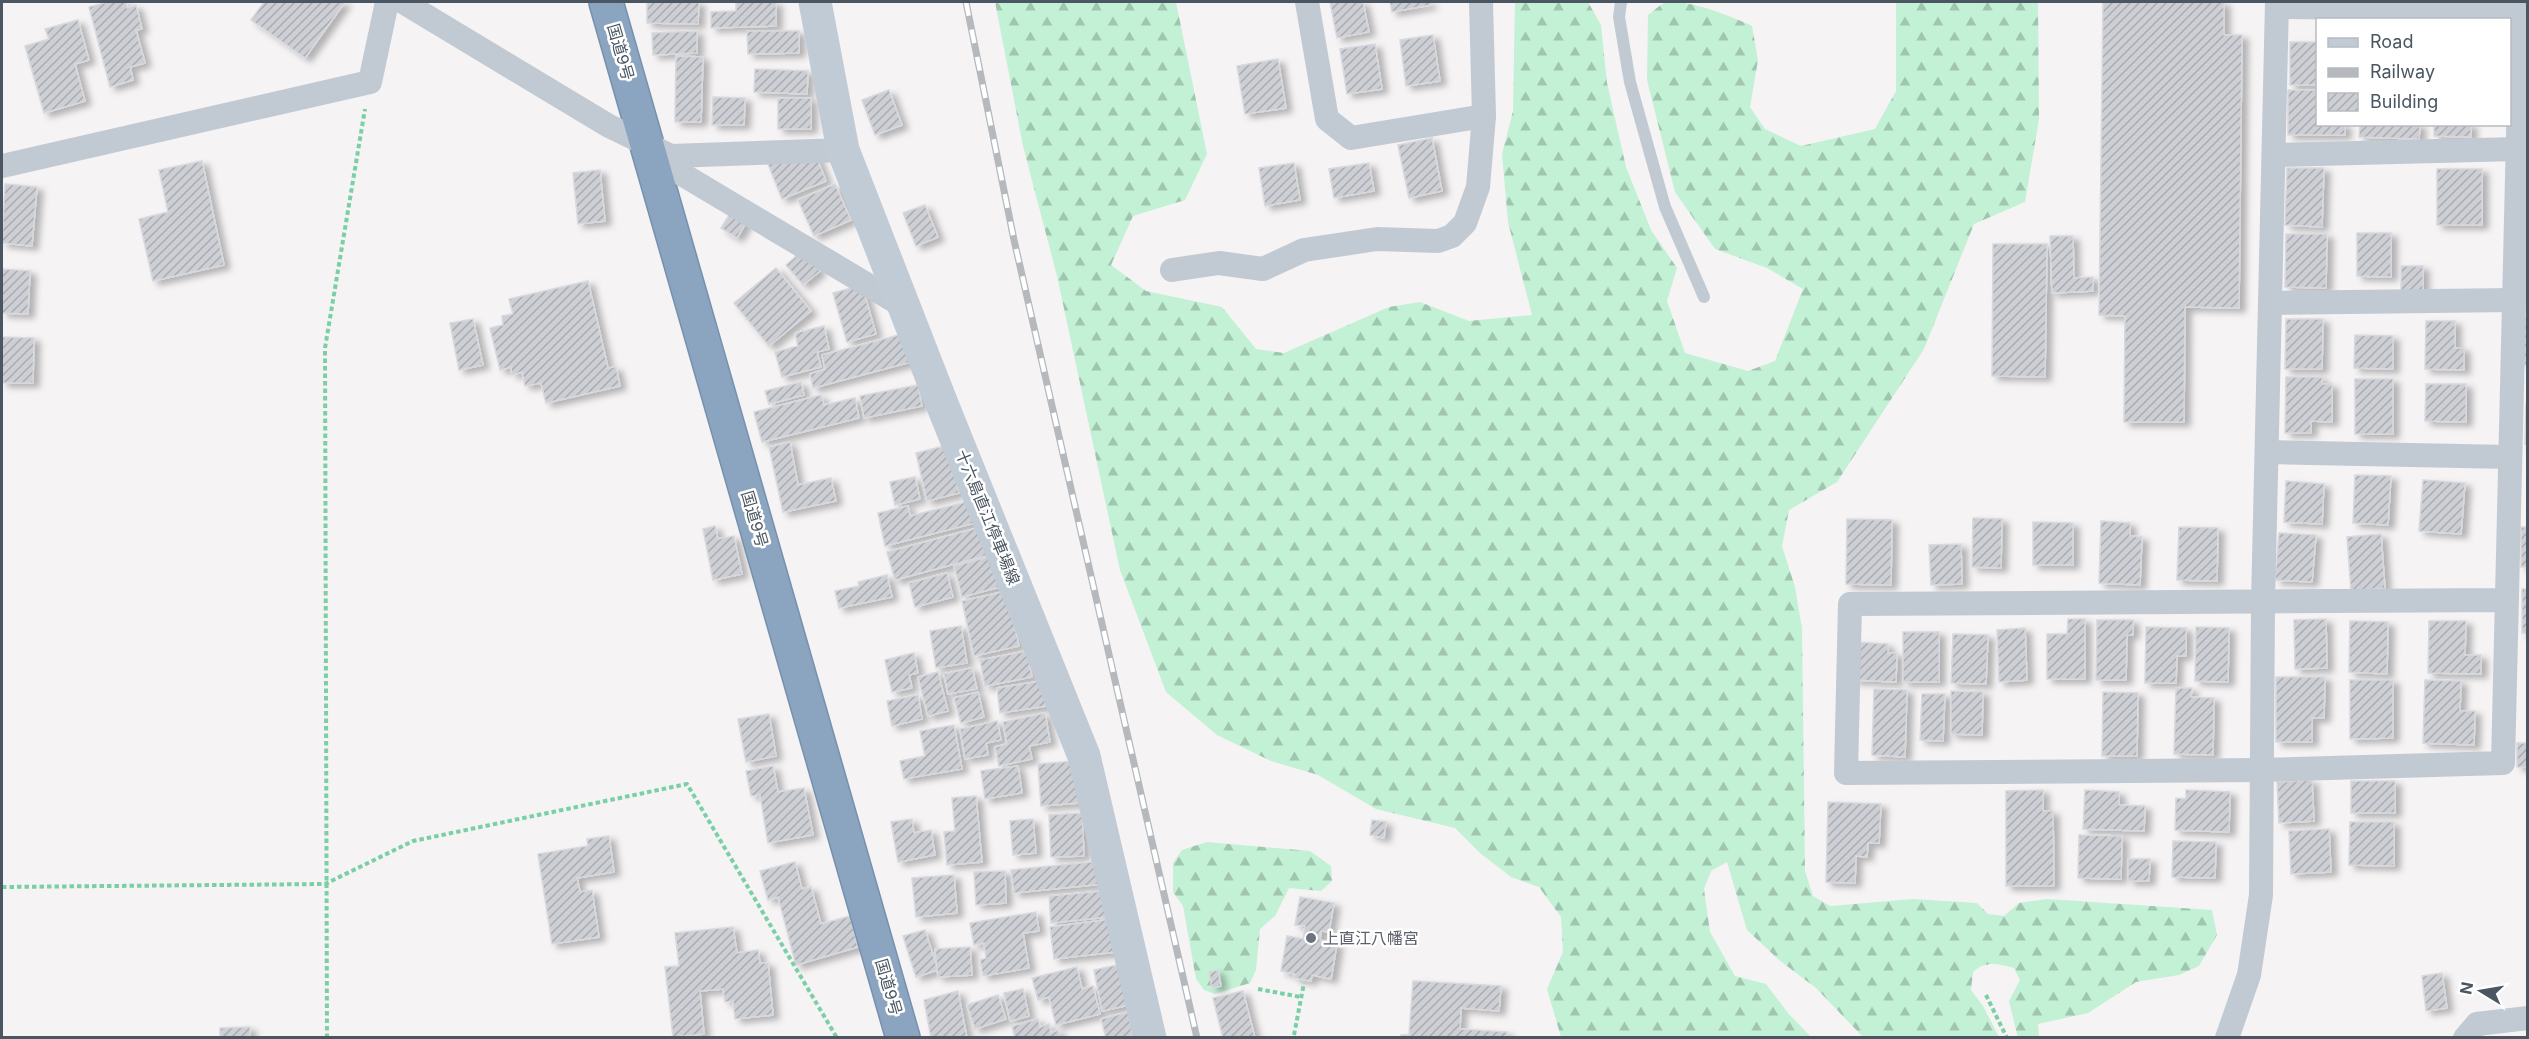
<svg xmlns="http://www.w3.org/2000/svg" width="2529" height="1039" font-family="Inter,'Noto Sans JP',sans-serif">
<style>
.forest{fill:url(#forest-firs)}
.building{fill:url(#building-hatch);stroke:#d7d9de;stroke-width:1.5;filter:url(#shadow)}
.lines{fill:none;stroke-linecap:round;stroke-linejoin:round}
.highway-casing{stroke:#7690ad;stroke-width:36}
.path{stroke:#7ad0a6;stroke-width:4;stroke-dasharray:4.5 3;stroke-linecap:butt}
.lane{stroke:#c1cad2;stroke-width:12}
.street{stroke:#c1cad2;stroke-width:24}
.secondary{stroke:#c1cbd6;stroke-width:33}
.highway{stroke:#8ba5c1;stroke-width:33}
.rail-casing{stroke:#b5b8bd;stroke-width:7}
.rail{stroke:#fff;stroke-width:4.5;stroke-dasharray:14;stroke-linecap:butt}
.worship-dot{fill:#6b7280;stroke:#fff;stroke-width:2}
.labels{text-anchor:middle;stroke-width:5;stroke-linejoin:round;paint-order:stroke}
.street-label{font-size:16px;fill:#4a5661;stroke:#fff}
.worship-label{font-size:16px;fill:#5b616d;stroke:#fff;text-anchor:start}
</style>
<defs>
<pattern id="forest-firs" width="22" height="20" patternUnits="userSpaceOnUse" patternTransform="scale(1.5)"><rect width="22" height="20" fill="#c3f1d5"/><path d="M5 1l3.5 6h-7zM16 11l3.5 6h-7z" fill="#a0c6b0"/></pattern>
<pattern id="building-hatch" width="6" height="6" patternUnits="userSpaceOnUse" patternTransform="scale(1.5)"><rect width="6" height="6" fill="#cdcfd5"/><path d="M-1 1l2-2M0 6l6-6M5 7l2-2" fill="none" stroke="#a8abb0"/></pattern>
<filter id="shadow"><feDropShadow dx="6" dy="4" stdDeviation="3" flood-color="#0004"/></filter>
</defs>
<rect width="100%" height="100%" fill="#f5f3f3"/>
<g class="forest">
<path d="M 995,2 L 1176,2 L 1207,154 L 1185,200 L 1133,216 L 1111,265 L 1146,291 L 1222,307 L 1256,349 L 1284,353 L 1389,307 L 1420,302 L 1469,321 L 1532,315 L 1508,222 L 1502,154 L 1513,111 L 1515,2 L 1588,2 L 1601,25 L 1607,83 L 1626,167 L 1651,230 L 1677,268 L 1667,301 L 1685,353 L 1748,371 L 1775,361 L 1803,289 L 1767,268 L 1715,249 L 1675,192 L 1647,80 L 1648,15 C 1654,11 1661,3 1667,2 C 1690,0 1731,16 1752,26 L 1758,60 L 1750,107 L 1765,129 L 1801,146 L 1875,129 L 1896,91 L 1896,2 L 2038,2 L 2039,119 L 2025,202 L 1974,224 L 1924,349 L 1837,482 L 1789,510 L 1782,546 L 1795,587 L 1802,629 L 1805,871 L 1813,896 L 1830,906 L 1913,899 L 1977,903 L 1988,914 L 2004,916 L 2019,903 L 2047,899 L 2212,910 L 2217,935 L 2199,966 L 2179,975 L 2136,982 L 2088,1013 L 2038,1024 L 2039,1037 L 2018,1038 L 2009,1001 L 2020,980 L 2014,968 C 1999,964 1986,960 1973,972 L 1971,990 L 1983,1006 L 1999,1037 L 1863,1037 L 1816,988 L 1779,960 L 1747,930 L 1727,862 L 1711,871 L 1704,889 L 1710,932 L 1735,976 L 1766,984 L 1788,1013 L 1811,1037 L 1561,1037 L 1547,989 L 1563,952 L 1561,917 L 1539,887 L 1511,877 L 1480,853 L 1455,828 L 1376,809 L 1318,775 L 1271,761 L 1217,735 L 1166,692 L 1120,570 L 1057,276 L 1023,146 Z"/>
<path d="M 1207,842 L 1310,851 L 1331,866 L 1332,881 L 1321,891 L 1289,888 L 1275,916 L 1260,929 L 1256,970 L 1250,983 L 1215,994 L 1204,990 L 1196,979 L 1183,906 L 1173,892 L 1173,863 L 1182,850 Z"/>
</g>
<g class="building">
<path d="M 108,2 L 126,2 L 127,8 L 136,5 L 142,29 L 136,30 L 145,63 L 130,67 L 133,80 L 110,87 L 89,7 Z"/>
<path d="M 264,2 L 345,2 L 305,58 L 251,20 Z"/>
<path d="M 647,2 L 699,2 L 698,24 L 647,23 Z"/>
<path d="M 736,2 L 776,2 L 776,26 L 711,28 L 711,12 L 736,11 Z"/>
<path d="M 1330,2 L 1363,2 L 1369,32 L 1337,38 Z"/>
<path d="M 1390,2 L 1430,2 L 1431,5 L 1392,12 Z"/>
<path d="M 2103,2 L 2224,2 L 2224,35 L 2242,35 L 2239,308 L 2185,307 L 2184,422 L 2124,422 L 2125,316 L 2099,315 Z"/>
<path d="M 78,20 L 89,60 L 75,64 L 85,101 L 44,113 L 25,46 L 49,39 L 45,29 Z"/>
<path d="M 697,31 L 697,53 L 653,55 L 652,33 Z"/>
<path d="M 747,31 L 799,31 L 799,53 L 748,54 Z"/>
<path d="M 1433,35 L 1440,81 L 1406,86 L 1400,40 Z"/>
<rect x="2290" y="42" width="28" height="43"/>
<path d="M 1375,44 L 1382,89 L 1347,94 L 1340,49 Z"/>
<path d="M 676,56 L 703,57 L 701,122 L 675,122 Z"/>
<path d="M 1278,59 L 1286,108 L 1245,114 L 1237,66 Z"/>
<path d="M 755,69 L 808,71 L 807,94 L 754,92 Z"/>
<path d="M 889,90 L 902,125 L 875,135 L 862,100 Z"/>
<path d="M 2288,90 L 2318,90 L 2318,124 L 2345,124 L 2345,135 L 2288,135 Z"/>
<path d="M 713,97 L 745,98 L 744,125 L 712,125 Z"/>
<rect x="778" y="98" width="33" height="31"/>
<path d="M 2360,124 L 2420,124 L 2419,139 L 2359,137 Z"/>
<path d="M 2434,124 L 2471,124 L 2471,137 L 2434,136 Z"/>
<path d="M 1432,138 L 1442,191 L 1409,198 L 1398,145 Z"/>
<path d="M 815,153 L 826,181 L 782,199 L 768,164 Z"/>
<path d="M 202,161 L 224,265 L 153,281 L 139,219 L 168,212 L 159,170 Z"/>
<path d="M 1294,163 L 1300,200 L 1265,206 L 1259,168 Z"/>
<path d="M 1369,163 L 1374,191 L 1334,198 L 1329,169 Z"/>
<path d="M 2287,168 L 2324,168 L 2322,227 L 2285,225 Z"/>
<rect x="2437" y="169" width="45" height="56"/>
<path d="M 600,170 L 605,221 L 578,224 L 573,173 Z"/>
<path d="M 5,184 L 37,187 L 32,246 L 2,243 Z"/>
<path d="M 835,184 L 851,220 L 814,236 L 798,200 Z"/>
<path d="M 925,205 L 938,237 L 916,246 L 903,213 Z"/>
<path d="M 731,212 L 747,221 L 737,238 L 721,228 Z"/>
<path d="M 2357,233 L 2391,233 L 2391,277 L 2357,276 Z"/>
<path d="M 2286,234 L 2327,234 L 2326,288 L 2285,287 Z"/>
<path d="M 2050,236 L 2073,236 L 2074,278 L 2093,277 L 2093,291 L 2052,293 Z"/>
<path d="M 1993,244 L 2047,244 L 2045,377 L 1992,376 Z"/>
<path d="M 803,250 L 820,271 L 803,285 L 786,265 Z"/>
<rect x="2401" y="266" width="22" height="25"/>
<path d="M 776,268 L 811,311 L 769,346 L 734,303 Z"/>
<path d="M 2,269 L 30,271 L 28,314 L 2,313 Z"/>
<path d="M 588,281 L 608,368 L 616,367 L 620,386 L 546,403 L 541,383 L 525,386 L 522,372 L 512,375 L 511,367 L 500,370 L 490,328 L 503,325 L 502,316 L 513,314 L 509,299 Z"/>
<path d="M 862,285 L 876,334 L 847,342 L 833,293 Z"/>
<rect x="2524" y="318" width="4" height="47"/>
<path d="M 473,319 L 483,365 L 459,370 L 450,323 Z"/>
<path d="M 2286,319 L 2323,319 L 2322,369 L 2285,369 Z"/>
<path d="M 2426,321 L 2455,321 L 2455,348 L 2464,348 L 2464,370 L 2425,369 Z"/>
<path d="M 824,326 L 829,349 L 817,352 L 821,367 L 782,377 L 775,352 L 798,346 L 795,333 Z"/>
<path d="M 903,334 L 911,362 L 813,388 L 810,374 L 825,369 L 822,355 Z"/>
<path d="M 2355,335 L 2393,336 L 2393,369 L 2354,368 Z"/>
<path d="M 2,337 L 34,338 L 33,383 L 2,383 Z"/>
<path d="M 2286,377 L 2322,377 L 2322,384 L 2332,384 L 2332,422 L 2311,421 L 2311,433 L 2285,433 Z"/>
<rect x="2355" y="379" width="38" height="55"/>
<path d="M 801,382 L 804,395 L 769,404 L 765,391 Z"/>
<path d="M 2426,384 L 2466,384 L 2466,422 L 2425,421 Z"/>
<path d="M 918,385 L 922,406 L 864,418 L 860,396 Z"/>
<path d="M 821,395 L 824,405 L 855,398 L 859,418 L 762,442 L 754,412 Z"/>
<path d="M 2526,404 L 2528,404 L 2528,445 L 2525,444 Z"/>
<path d="M 790,442 L 798,485 L 831,478 L 836,501 L 783,512 L 769,447 Z"/>
<path d="M 948,445 L 959,493 L 927,501 L 916,453 Z"/>
<path d="M 2355,475 L 2391,476 L 2388,525 L 2353,523 Z"/>
<path d="M 915,477 L 920,499 L 895,505 L 890,482 Z"/>
<path d="M 2423,480 L 2465,483 L 2461,534 L 2419,531 Z"/>
<path d="M 2286,481 L 2324,484 L 2322,524 L 2284,522 Z"/>
<path d="M 970,501 L 975,523 L 885,546 L 878,513 L 908,506 L 910,516 Z"/>
<path d="M 1973,518 L 2002,519 L 2001,568 L 1972,567 Z"/>
<path d="M 1847,519 L 1892,520 L 1891,585 L 1846,584 Z"/>
<path d="M 2101,521 L 2130,523 L 2130,536 L 2142,537 L 2140,585 L 2099,583 Z"/>
<path d="M 2033,522 L 2073,523 L 2073,565 L 2033,565 Z"/>
<path d="M 715,526 L 718,539 L 734,536 L 742,574 L 713,580 L 703,529 Z"/>
<path d="M 985,526 L 992,554 L 895,580 L 887,552 Z"/>
<path d="M 2179,527 L 2218,528 L 2217,581 L 2177,580 Z"/>
<rect x="2521" y="527" width="7" height="40"/>
<path d="M 2279,533 L 2316,535 L 2312,582 L 2275,580 Z"/>
<path d="M 2381,534 L 2385,588 L 2351,591 L 2347,537 Z"/>
<path d="M 1961,544 L 1962,584 L 1931,585 L 1929,545 Z"/>
<path d="M 992,556 L 1000,587 L 962,597 L 954,566 Z"/>
<path d="M 947,573 L 953,597 L 915,607 L 909,583 Z"/>
<path d="M 887,575 L 892,597 L 839,608 L 835,591 L 859,586 L 858,582 Z"/>
<rect x="2522" y="589" width="6" height="44"/>
<path d="M 1007,591 L 1019,646 L 974,656 L 962,601 Z"/>
<path d="M 2068,619 L 2085,619 L 2085,679 L 2047,679 L 2047,634 L 2067,634 Z"/>
<path d="M 2326,619 L 2327,668 L 2295,669 L 2294,620 Z"/>
<path d="M 2097,620 L 2133,620 L 2133,635 L 2127,635 L 2126,680 L 2096,680 Z"/>
<path d="M 2350,621 L 2388,622 L 2387,674 L 2349,672 Z"/>
<path d="M 2429,621 L 2466,621 L 2465,655 L 2481,655 L 2481,674 L 2428,673 Z"/>
<path d="M 961,626 L 967,663 L 936,668 L 930,631 Z"/>
<path d="M 2146,627 L 2186,628 L 2186,656 L 2177,656 L 2176,683 L 2145,683 Z"/>
<path d="M 2196,627 L 2229,628 L 2228,682 L 2195,681 Z"/>
<path d="M 2025,628 L 2027,680 L 1999,682 L 1997,630 Z"/>
<rect x="1903" y="632" width="36" height="50"/>
<path d="M 1953,634 L 1988,635 L 1986,684 L 1951,683 Z"/>
<path d="M 1855,642 L 1888,644 L 1888,653 L 1897,653 L 1896,682 L 1853,680 Z"/>
<path d="M 1027,651 L 1032,677 L 985,686 L 980,660 Z"/>
<path d="M 914,653 L 918,673 L 909,675 L 912,688 L 892,692 L 885,660 Z"/>
<path d="M 972,668 L 977,689 L 948,694 L 944,674 Z"/>
<path d="M 938,672 L 948,711 L 928,716 L 918,677 Z"/>
<path d="M 2276,677 L 2325,677 L 2324,718 L 2312,718 L 2312,742 L 2276,742 Z"/>
<path d="M 2350,680 L 2393,680 L 2393,738 L 2350,739 Z"/>
<path d="M 2425,680 L 2461,681 L 2460,711 L 2475,711 L 2474,745 L 2423,743 Z"/>
<path d="M 1042,681 L 1046,706 L 1000,713 L 997,688 Z"/>
<path d="M 2176,688 L 2192,688 L 2191,697 L 2214,698 L 2213,755 L 2174,754 Z"/>
<path d="M 1874,689 L 1907,690 L 1905,757 L 1872,755 Z"/>
<path d="M 1951,691 L 1983,692 L 1982,735 L 1951,734 Z"/>
<path d="M 978,692 L 984,717 L 961,723 L 954,698 Z"/>
<path d="M 2103,692 L 2138,693 L 2137,756 L 2102,756 Z"/>
<path d="M 1922,694 L 1945,694 L 1943,741 L 1920,740 Z"/>
<path d="M 918,695 L 922,719 L 892,726 L 887,701 Z"/>
<path d="M 1045,713 L 1050,742 L 1029,746 L 1032,759 L 999,766 L 995,747 L 1007,744 L 1003,722 Z"/>
<path d="M 769,714 L 776,756 L 746,762 L 738,719 Z"/>
<path d="M 997,721 L 1001,740 L 986,743 L 988,755 L 965,759 L 960,729 Z"/>
<path d="M 954,725 L 962,769 L 904,779 L 900,761 L 925,756 L 920,731 Z"/>
<rect x="2517" y="743" width="11" height="24"/>
<path d="M 1076,761 L 1079,803 L 1041,806 L 1038,764 Z"/>
<path d="M 773,766 L 778,792 L 804,788 L 813,835 L 768,843 L 760,795 L 751,796 L 746,771 Z"/>
<path d="M 1018,766 L 1022,793 L 985,799 L 981,771 Z"/>
<path d="M 2312,780 L 2314,821 L 2279,823 L 2277,782 Z"/>
<rect x="2351" y="781" width="44" height="32"/>
<path d="M 2043,790 L 2043,811 L 2053,811 L 2054,886 L 2006,886 L 2006,791 Z"/>
<path d="M 2085,790 L 2119,792 L 2119,805 L 2145,806 L 2144,831 L 2083,829 Z"/>
<path d="M 2186,790 L 2230,792 L 2229,832 L 2175,830 L 2176,798 L 2186,799 Z"/>
<path d="M 976,796 L 982,862 L 947,865 L 944,832 L 955,831 L 952,798 Z"/>
<path d="M 1828,802 L 1881,804 L 1879,843 L 1868,843 L 1867,857 L 1856,856 L 1855,883 L 1826,882 Z"/>
<path d="M 1082,813 L 1084,856 L 1051,857 L 1049,815 Z"/>
<path d="M 912,819 L 914,833 L 931,830 L 935,855 L 898,862 L 891,822 Z"/>
<path d="M 1033,819 L 1036,853 L 1013,855 L 1010,821 Z"/>
<path d="M 1372,820 L 1386,822 L 1384,838 L 1370,835 Z"/>
<path d="M 2350,822 L 2394,822 L 2394,866 L 2349,865 Z"/>
<path d="M 2329,829 L 2331,872 L 2291,874 L 2289,831 Z"/>
<path d="M 2079,835 L 2122,836 L 2121,879 L 2078,878 Z"/>
<path d="M 609,836 L 614,872 L 577,878 L 580,892 L 592,890 L 599,937 L 552,944 L 538,854 L 588,846 L 587,839 Z"/>
<path d="M 2173,841 L 2216,842 L 2215,878 L 2172,877 Z"/>
<path d="M 2128,859 L 2150,859 L 2149,881 L 2128,881 Z"/>
<path d="M 1101,861 L 1103,884 L 1014,893 L 1011,870 Z"/>
<path d="M 795,862 L 802,889 L 811,887 L 821,924 L 850,916 L 858,947 L 796,965 L 778,897 L 768,900 L 760,871 Z"/>
<path d="M 1005,871 L 1006,903 L 976,905 L 974,872 Z"/>
<path d="M 954,875 L 957,913 L 916,917 L 912,878 Z"/>
<path d="M 1105,891 L 1108,917 L 1051,923 L 1049,896 Z"/>
<path d="M 1300,897 L 1334,903 L 1329,932 L 1321,931 L 1320,940 L 1337,944 L 1331,979 L 1312,975 L 1311,981 L 1294,978 L 1295,974 L 1281,971 L 1287,936 L 1303,939 L 1305,926 L 1295,925 Z"/>
<path d="M 1036,912 L 1039,931 L 1023,933 L 1029,968 L 983,976 L 980,960 L 986,958 L 984,943 L 974,945 L 970,923 Z"/>
<path d="M 1112,919 L 1116,952 L 1054,959 L 1050,927 Z"/>
<path d="M 733,927 L 737,953 L 758,950 L 760,963 L 768,963 L 773,1015 L 735,1019 L 733,1001 L 725,1002 L 723,989 L 700,991 L 704,1034 L 673,1037 L 665,967 L 679,966 L 675,933 Z"/>
<path d="M 925,930 L 938,970 L 916,977 L 903,936 Z"/>
<path d="M 970,947 L 972,975 L 938,977 L 935,949 Z"/>
<path d="M 1126,963 L 1134,1004 L 1102,1011 L 1094,970 Z"/>
<path d="M 1077,967 L 1082,989 L 1093,986 L 1100,1014 L 1056,1025 L 1049,997 L 1038,1000 L 1032,978 Z"/>
<path d="M 1218,970 L 1221,986 L 1212,988 L 1209,972 Z"/>
<path d="M 2442,973 L 2447,1008 L 2426,1011 L 2422,976 Z"/>
<path d="M 1413,981 L 1501,986 L 1499,1011 L 1461,1008 L 1460,1029 L 1507,1032 L 1507,1038 L 1401,1038 L 1401,1035 L 1409,1035 Z"/>
<path d="M 1023,989 L 1029,1016 L 1010,1021 L 1004,993 Z"/>
<path d="M 958,991 L 967,1038 L 931,1038 L 924,1000 Z"/>
<path d="M 1243,991 L 1255,1038 L 1223,1038 L 1213,998 Z"/>
<path d="M 998,995 L 1006,1019 L 975,1029 L 967,1005 Z"/>
<path d="M 1128,1012 L 1133,1038 L 1106,1038 L 1101,1019 Z"/>
<path d="M 1038,1019 L 1040,1027 L 1049,1024 L 1051,1033 L 1058,1030 L 1060,1038 L 1015,1038 L 1012,1026 Z"/>
<path d="M 250,1027 L 250,1038 L 220,1038 L 220,1028 Z"/>
</g>
<g class="lines">
<defs>
<path id="highway" d="M 606,2 L 903,1038"/>
</defs>
<use href="#highway" class="highway-casing"/>
<g class="path">
<path d="M 2,887 L 325,884 L 413,841 L 687,784 L 837,1038"/>
<path d="M 1258,989 L 1301,997"/>
<path d="M 1986,995 L 2007,1038"/>
<path d="M 1294,1035 L 1304,983"/>
<path d="M 327,1038 L 325,348 L 365,109"/>
</g>
<path class="lane" d="M 1621,2 L 1619,17 L 1630,82 L 1665,207 L 1704,297"/>
<g class="street">
<path d="M 403,2 L 609,126 L 671,156 L 843,150"/>
<path d="M 1307,2 L 1327,119 L 1351,138 L 1484,116 L 1481,2"/>
<path d="M 2277,7 L 2521,10 L 2503,763 L 2260,770 L 1846,773 L 1850,604 L 2507,600"/>
<path d="M 2274,155 L 2518,149"/>
<path d="M 671,156 L 680,173 L 903,306"/>
<path d="M 2,166 L 370,82 L 387,2"/>
<path d="M 1172,270 L 1219,263 L 1263,269 L 1304,250 L 1377,239 L 1438,241 L 1452,236 L 1465,223 L 1478,187 L 1484,116"/>
<path d="M 2270,303 L 2514,300"/>
<path d="M 2267,452 L 2510,457"/>
<path d="M 2227,1038 L 2249,975 L 2261,895 L 2263,603 L 2277,2"/>
<path d="M 2465,1038 L 2477,1024 L 2528,1018"/>
</g>
<path class="secondary" d="M 815,2 L 843,150 L 942,404 L 1084,756 L 1150,1038"/>
<use href="#highway" class="highway"/>
<defs>
<path id="rail" d="M 966,2 L 1014,240 L 1197,1038"/>
</defs>
<use href="#rail" class="rail-casing"/>
<use href="#rail" class="rail"/>
</g>
<circle class="worship-dot" cx="1311" cy="938" r="6"/>
<g class="labels">
<g class="street-label">
<text transform="translate(621 52) rotate(74)" y="6">国道9号</text>
<text transform="translate(988 517) rotate(68)" y="6">十六島直江停車場線</text>
<text transform="translate(755 519) rotate(74)" y="6">国道9号</text>
<text transform="translate(889 987) rotate(74)" y="6">国道9号</text>
</g>
<g class="worship-label">
<text x="1323" y="944">上直江八幡宮</text>
</g>
</g>
<rect width="2529" height="1039" fill="none" stroke="#4a5661" stroke-width="6"/>
<rect x="2316" y="18" width="195" height="108" fill="#ffffff" stroke="#b7bbc0" stroke-width="1.5"/>
<rect x="2328" y="38" width="30" height="9" fill="#c1cbd6" stroke="#b7bbc0" stroke-width="1.5"/>
<text x="2370" y="48" font-size="18" fill="#4a5661">Road</text>
<rect x="2328" y="68" width="30" height="9" fill="#b5b8bd" stroke="#b7bbc0" stroke-width="1.5"/>
<text x="2370" y="78" font-size="18" fill="#4a5661">Railway</text>
<rect x="2328" y="93" width="30" height="18" fill="url(#building-hatch)" stroke="#b7bbc0" stroke-width="1.5"/>
<text x="2370" y="108" font-size="18" fill="#4a5661">Building</text>
<g transform="translate(2481 991) rotate(281)" stroke="#ffffff" stroke-width="4.5" paint-order="stroke">
<path d="M0-4.5L10 22L0 15L-10 22Z" fill="#4a5661"/>
<text y="-9" font-size="16" font-weight="bold" text-anchor="middle" fill="#4a5661">N</text>
</g>
</svg>
